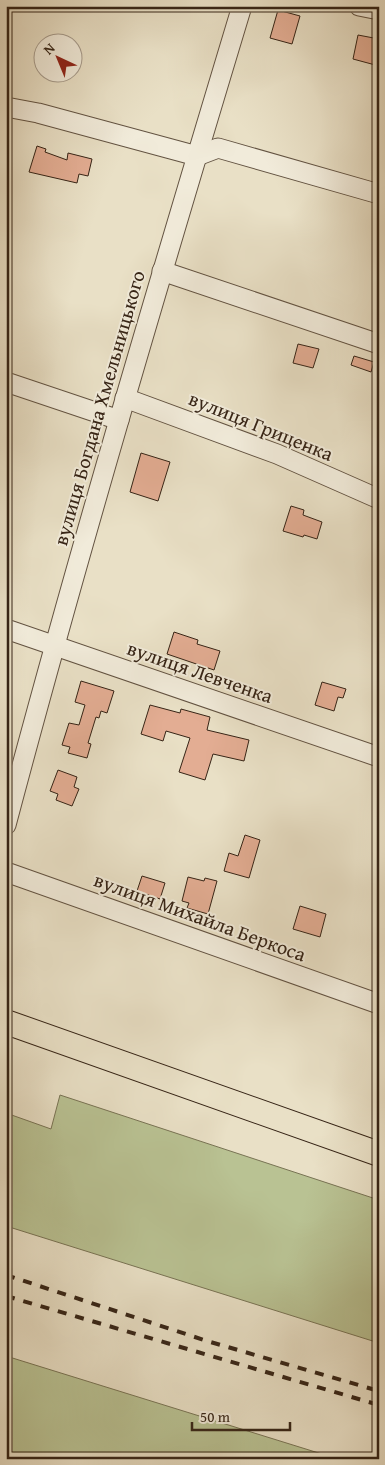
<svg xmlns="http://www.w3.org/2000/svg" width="385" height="1465" font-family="'Gentium Book Plus',serif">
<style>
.green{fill:#b9c293;stroke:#787354}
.building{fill:#e3ad93;stroke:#362416}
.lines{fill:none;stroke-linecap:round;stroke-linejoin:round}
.minor-casing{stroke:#635342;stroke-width:21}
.major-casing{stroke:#362416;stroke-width:26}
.minor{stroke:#f1ebda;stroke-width:19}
.major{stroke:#e9e0c6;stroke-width:24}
.rail{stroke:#362416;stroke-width:4;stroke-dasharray:9 9;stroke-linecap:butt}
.labels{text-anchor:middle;stroke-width:4;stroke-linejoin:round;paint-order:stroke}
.street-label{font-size:20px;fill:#362416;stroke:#f1ebda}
</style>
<rect width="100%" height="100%" fill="#e9e0c6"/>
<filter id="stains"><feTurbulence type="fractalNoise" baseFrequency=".004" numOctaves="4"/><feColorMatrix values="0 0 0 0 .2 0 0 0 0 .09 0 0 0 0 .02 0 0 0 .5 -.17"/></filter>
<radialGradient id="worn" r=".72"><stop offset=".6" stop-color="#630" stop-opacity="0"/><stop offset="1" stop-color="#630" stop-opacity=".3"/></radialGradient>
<g class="green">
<path d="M 60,1095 L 379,1200 L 379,1343 L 6,1226 L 6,1113 L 51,1129 Z"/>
<path d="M 6,1356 L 338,1459 L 6,1459 Z"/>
</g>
<g class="building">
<path d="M 278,10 L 300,16 L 292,44 L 270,38 Z"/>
<path d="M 358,35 L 379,39 L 379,66 L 353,59 Z"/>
<path d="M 37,146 L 46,149 L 45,152 L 67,160 L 68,153 L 92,159 L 88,176 L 79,174 L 77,183 L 29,172 Z"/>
<path d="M 298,344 L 319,349 L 313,368 L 293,363 Z"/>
<path d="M 354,356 L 374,362 L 371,372 L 351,365 Z"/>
<path d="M 141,453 L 170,462 L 158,501 L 130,492 Z"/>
<path d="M 291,506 L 304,510 L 303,515 L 322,522 L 317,539 L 304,535 L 303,537 L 283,531 Z"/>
<path d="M 174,632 L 198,640 L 197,644 L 220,651 L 214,670 L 167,654 Z"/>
<path d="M 81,681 L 114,691 L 107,713 L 101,711 L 99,718 L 96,717 L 88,743 L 91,744 L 87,758 L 68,753 L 70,747 L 62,745 L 69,723 L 79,725 L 85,705 L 75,702 Z"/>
<path d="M 322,682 L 346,689 L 343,698 L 338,697 L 334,711 L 315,705 Z"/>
<path d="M 150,705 L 180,713 L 181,709 L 210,717 L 207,730 L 249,740 L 244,761 L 213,754 L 205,780 L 179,772 L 190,738 L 166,731 L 163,741 L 141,734 Z"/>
<path d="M 58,770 L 77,777 L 74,787 L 79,789 L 72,806 L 56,800 L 58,794 L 50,791 Z"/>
<path d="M 245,835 L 260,840 L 249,878 L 224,871 L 229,853 L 238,856 Z"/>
<path d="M 142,876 L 165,883 L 160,899 L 137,891 Z"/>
<path d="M 188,877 L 204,881 L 205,878 L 217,881 L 208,914 L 187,908 L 189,903 L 182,901 Z"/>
<path d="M 300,906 L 326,914 L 320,937 L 293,929 Z"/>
</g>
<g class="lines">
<defs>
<g id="minor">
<path d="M 359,6 L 379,10"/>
<path d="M 6,107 L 38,113 L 197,156 L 218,148 L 379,194"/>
<path d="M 162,271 L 379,344"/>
<path d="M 6,382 L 119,420"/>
<path d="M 125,398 L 277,454 L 379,499"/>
<path d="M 6,629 L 379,757"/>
<path d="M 6,825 C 79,550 160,278 242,6"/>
<path d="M 6,872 L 379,1004"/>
</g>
<path id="major" d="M 6,1022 L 379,1154"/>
</defs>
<use href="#minor" class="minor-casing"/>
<use href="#major" class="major-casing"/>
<use href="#minor" class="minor"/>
<use href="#major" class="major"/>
<g class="rail">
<path d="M 6,1275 L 207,1341 L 379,1391"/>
<path d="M 6,1296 L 379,1405"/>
</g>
</g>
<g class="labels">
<g class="street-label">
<text transform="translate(99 408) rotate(-74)" y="7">вулиця Богдана Хмельницького</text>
<text transform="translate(261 426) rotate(22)" y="7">вулиця Гриценка</text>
<text transform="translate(200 672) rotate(19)" y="7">вулиця Левченка</text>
<text transform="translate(200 917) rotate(20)" y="7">вулиця Михайла Беркоса</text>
</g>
</g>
<rect width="385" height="1465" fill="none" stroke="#e9e0c6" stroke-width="25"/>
<rect x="8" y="8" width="370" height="1450" fill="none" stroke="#362416" stroke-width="2.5"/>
<rect x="12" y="12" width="360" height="1440" fill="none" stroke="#362416"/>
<g transform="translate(58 58) rotate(316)"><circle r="24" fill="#f1ebda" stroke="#a69b8c"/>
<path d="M0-4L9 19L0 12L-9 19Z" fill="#8f2418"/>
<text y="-8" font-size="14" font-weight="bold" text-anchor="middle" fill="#362416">N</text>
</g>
<path d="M192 1422v8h98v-8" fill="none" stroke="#362416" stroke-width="2.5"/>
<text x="200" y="1422" font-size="15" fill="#362416" stroke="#f1ebda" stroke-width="4" paint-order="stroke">50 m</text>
<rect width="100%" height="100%" filter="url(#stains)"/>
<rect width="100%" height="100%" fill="url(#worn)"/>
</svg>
